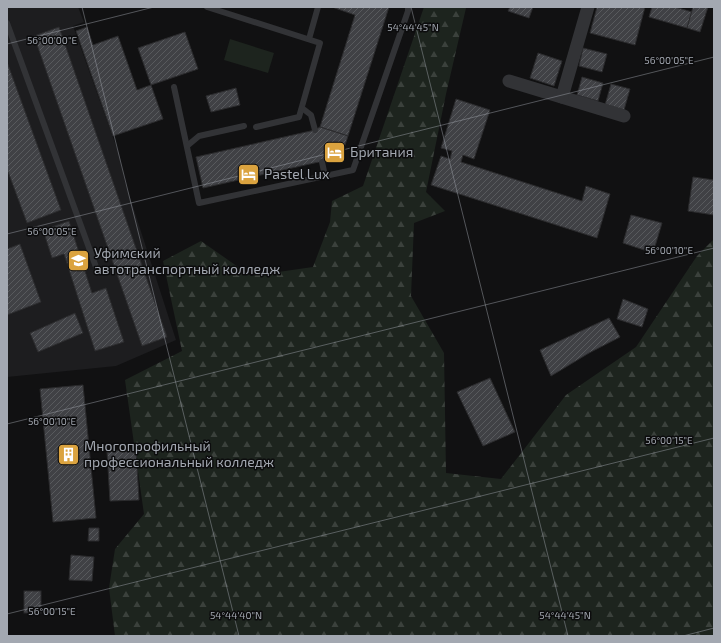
<svg xmlns="http://www.w3.org/2000/svg" width="721" height="643" font-family="'Exo 2',sans-serif">
<style>
.built{fill:#1d1d1f}
.grass{fill:#1d241e}
.forest{fill:url(#forest-firs)}
.building{fill:url(#building-hatch);stroke:#2b2b2d}
.lines{fill:none;stroke-linecap:round;stroke-linejoin:round}
.lane{stroke:#323336;stroke-width:6}
.street{stroke:#323336;stroke-width:13}
.ticks{fill:none;stroke:#a3a8b1;stroke-width:1;stroke-opacity:0.45}
.labels{text-anchor:middle;stroke-width:3;stroke-linejoin:round;paint-order:stroke}
.poi-label{font-size:14px;fill:#a3a8b1;stroke:#0c0c0d;text-anchor:start}
.ticks-label{font-size:10px;text-anchor:middle;fill:#a3a8b1;stroke:#0c0c0d;stroke-width:3;stroke-linejoin:round;paint-order:stroke}
</style>
<defs>
<pattern id="forest-firs" width="22" height="20" patternUnits="userSpaceOnUse"><rect width="22" height="20" fill="#1d241e"/><path d="M5 1l3.5 6h-7zM16 11l3.5 6h-7z" fill="#3b413c"/></pattern>
<pattern id="building-hatch" width="6" height="6" patternUnits="userSpaceOnUse"><rect width="6" height="6" fill="#404145"/><path d="M-1 1l2-2M0 6l6-6M5 7l2-2" fill="none" stroke="#585a5d"/></pattern>
</defs>
<rect width="100%" height="100%" fill="#111112"/>
<path class="built" d="M 7,7 L 78,7 L 84,22 L 73,26 L 119,154 L 125,182 L 176,340 L 116,366 L 7,377 Z"/>
<path class="grass" d="M 230,39 L 274,53 L 268,73 L 224,60 Z"/>
<path class="forest" d="M 424,7 L 466,8 L 446,94 L 426,192 L 445,211 L 414,223 L 411,296 L 444,353 L 446,473 L 501,479 L 566,395 L 636,347 L 697,256 L 714,239 L 714,636 L 115,636 L 109,588 L 115,549 L 144,514 L 125,380 L 182,351 L 163,261 L 201,241 L 251,276 L 313,267 L 330,222 L 332,201 L 363,186 Z"/>
<g class="building">
<path d="M 332,7 L 389,7 L 348,136 L 320,127 L 355,15 Z"/>
<path d="M 510,7 L 533,7 L 529,18 L 508,11 Z"/>
<path d="M 597,7 L 645,7 L 635,45 L 590,33 Z"/>
<path d="M 652,7 L 675,7 L 692,12 L 687,28 L 649,17 Z"/>
<path d="M 693,7 L 708,7 L 700,32 L 687,28 Z"/>
<path d="M 59,27 L 167,337 L 142,346 L 34,36 Z"/>
<path d="M 87,27 L 93,45 L 118,36 L 137,90 L 151,85 L 163,119 L 113,136 L 76,31 Z"/>
<path d="M 185,32 L 198,69 L 151,85 L 138,48 Z"/>
<path d="M 583,48 L 607,54 L 602,72 L 579,66 Z"/>
<path d="M 538,53 L 562,61 L 554,86 L 530,78 Z"/>
<path d="M 7,62 L 61,210 L 27,223 L 7,169 Z"/>
<path d="M 582,77 L 603,83 L 598,101 L 577,95 Z"/>
<path d="M 611,84 L 630,89 L 624,110 L 605,105 Z"/>
<path d="M 236,88 L 240,105 L 211,112 L 206,96 Z"/>
<path d="M 456,99 L 490,110 L 474,159 L 463,155 L 461,162 L 582,201 L 586,186 L 610,194 L 597,238 L 431,185 L 441,156 L 450,159 L 452,151 L 441,148 Z"/>
<path d="M 320,127 L 348,136 L 341,157 L 203,188 L 196,157 L 315,130 Z"/>
<path d="M 693,177 L 714,180 L 714,215 L 688,211 Z"/>
<path d="M 631,215 L 662,223 L 653,253 L 623,243 Z"/>
<path d="M 69,221 L 92,293 L 106,288 L 124,342 L 95,351 L 64,254 L 52,258 L 43,230 Z"/>
<path d="M 20,244 L 41,302 L 7,315 L 7,249 Z"/>
<path d="M 623,299 L 648,309 L 642,327 L 617,319 Z"/>
<path d="M 75,313 L 83,333 L 38,352 L 30,333 Z"/>
<path d="M 609,318 L 620,337 L 589,353 L 551,376 L 540,350 Z"/>
<path d="M 490,378 L 515,432 L 483,446 L 457,392 Z"/>
<path d="M 83,385 L 96,518 L 53,522 L 40,389 Z"/>
<path d="M 136,449 L 139,500 L 110,501 L 107,451 Z"/>
<path d="M 89,528 L 99,528 L 99,541 L 88,541 Z"/>
<path d="M 71,555 L 94,557 L 92,581 L 69,580 Z"/>
<rect x="24" y="591" width="17" height="22"/>
</g>
<g class="lines">
<g class="lane">
<path d="M 207,7 L 320,43 L 299,117 L 256,127"/>
<path d="M 7,23 L 96,267"/>
<path d="M 309,39 L 318,7"/>
<path d="M 174,87 L 199,203 L 353,170 L 408,11 L 408,7"/>
<path d="M 302,108 L 311,115 L 315,130"/>
<path d="M 187,146 L 199,136 L 244,126"/>
<path d="M 322,162 L 325,176"/>
</g>
<g class="street">
<path d="M 509,81 L 624,116"/>
<path d="M 562,97 L 588,7"/>
</g>
</g>
<path class="ticks" d="M 82,7 L 239,636M 411,7 L 568,636M 7,44 L 154,7M 7,234 L 714,57M 7,424 L 714,248M 7,614 L 714,438M 683,636 L 714,628"/>
<defs>
<symbol id="hotel-square" viewBox="-11 -11 22 22"><rect x="-9" y="-9" width="18" height="18" rx="4" fill="#dba33f" stroke="#0c0c0d"/><path d="M-6-4.5h1.5V1H6V5H4.5V3h-9V5H-6ZM-4 0a1.8 1.8 0 1 1 3.6 0ZM.5 0V-2.5h3Q6-2.5 6 0Z" fill="#fff"/></symbol>
<symbol id="university-square" viewBox="-11 -11 22 22"><rect x="-9" y="-9" width="18" height="18" rx="4" fill="#dba33f" stroke="#0c0c0d"/><path d="M0-5L7-2L0 1L-7-2ZM-4 1L0 2.5L4 1V4Q0 6-4 4Z" fill="#fff"/></symbol>
<symbol id="building-square" viewBox="-11 -11 22 22"><rect x="-9" y="-9" width="18" height="18" rx="4" fill="#dba33f" stroke="#0c0c0d"/><path d="M-4-6H4V6H1V3H-1V6H-4ZM-2.5-4.3h1.7v1.8h-1.7ZM.8-4.3h1.7v1.8H.8ZM-2.5-1h1.7V.8h-1.7ZM.8-1h1.7V.8H.8Z" fill="#fff"/></symbol>
</defs>
<g fill-rule="evenodd">
<use href="#hotel-square" x="322" y="140" width="25" height="25"/>
<use href="#hotel-square" x="236" y="162" width="25" height="25"/>
<use href="#university-square" x="66" y="248" width="25" height="25"/>
<use href="#building-square" x="56" y="442" width="25" height="25"/>
</g>
<g class="labels">
<g class="poi-label">
<text x="350" y="157">Британия</text>
<text x="264" y="179">Pastel Lux</text>
<text x="94" y="258">Уфимский<tspan x="94" dy="16">автотранспортный колледж</tspan></text>
<text x="84" y="451">Многопрофильный<tspan x="84" dy="16">профессиональный колледж</tspan></text>
</g>
</g>
<g class="ticks-label">
<text x="413" y="31">54°44'45"N</text>
<text x="52" y="44">56°00'00"E</text>
<text x="669" y="64">56°00'05"E</text>
<text x="52" y="235">56°00'05"E</text>
<text x="669" y="254">56°00'10"E</text>
<text x="52" y="425">56°00'10"E</text>
<text x="669" y="444">56°00'15"E</text>
<text x="52" y="615">56°00'15"E</text>
<text x="236" y="619">54°44'40"N</text>
<text x="565" y="619">54°44'45"N</text>
</g>
<rect width="721" height="643" fill="none" stroke="#a3a8b1" stroke-width="16"/>
</svg>
